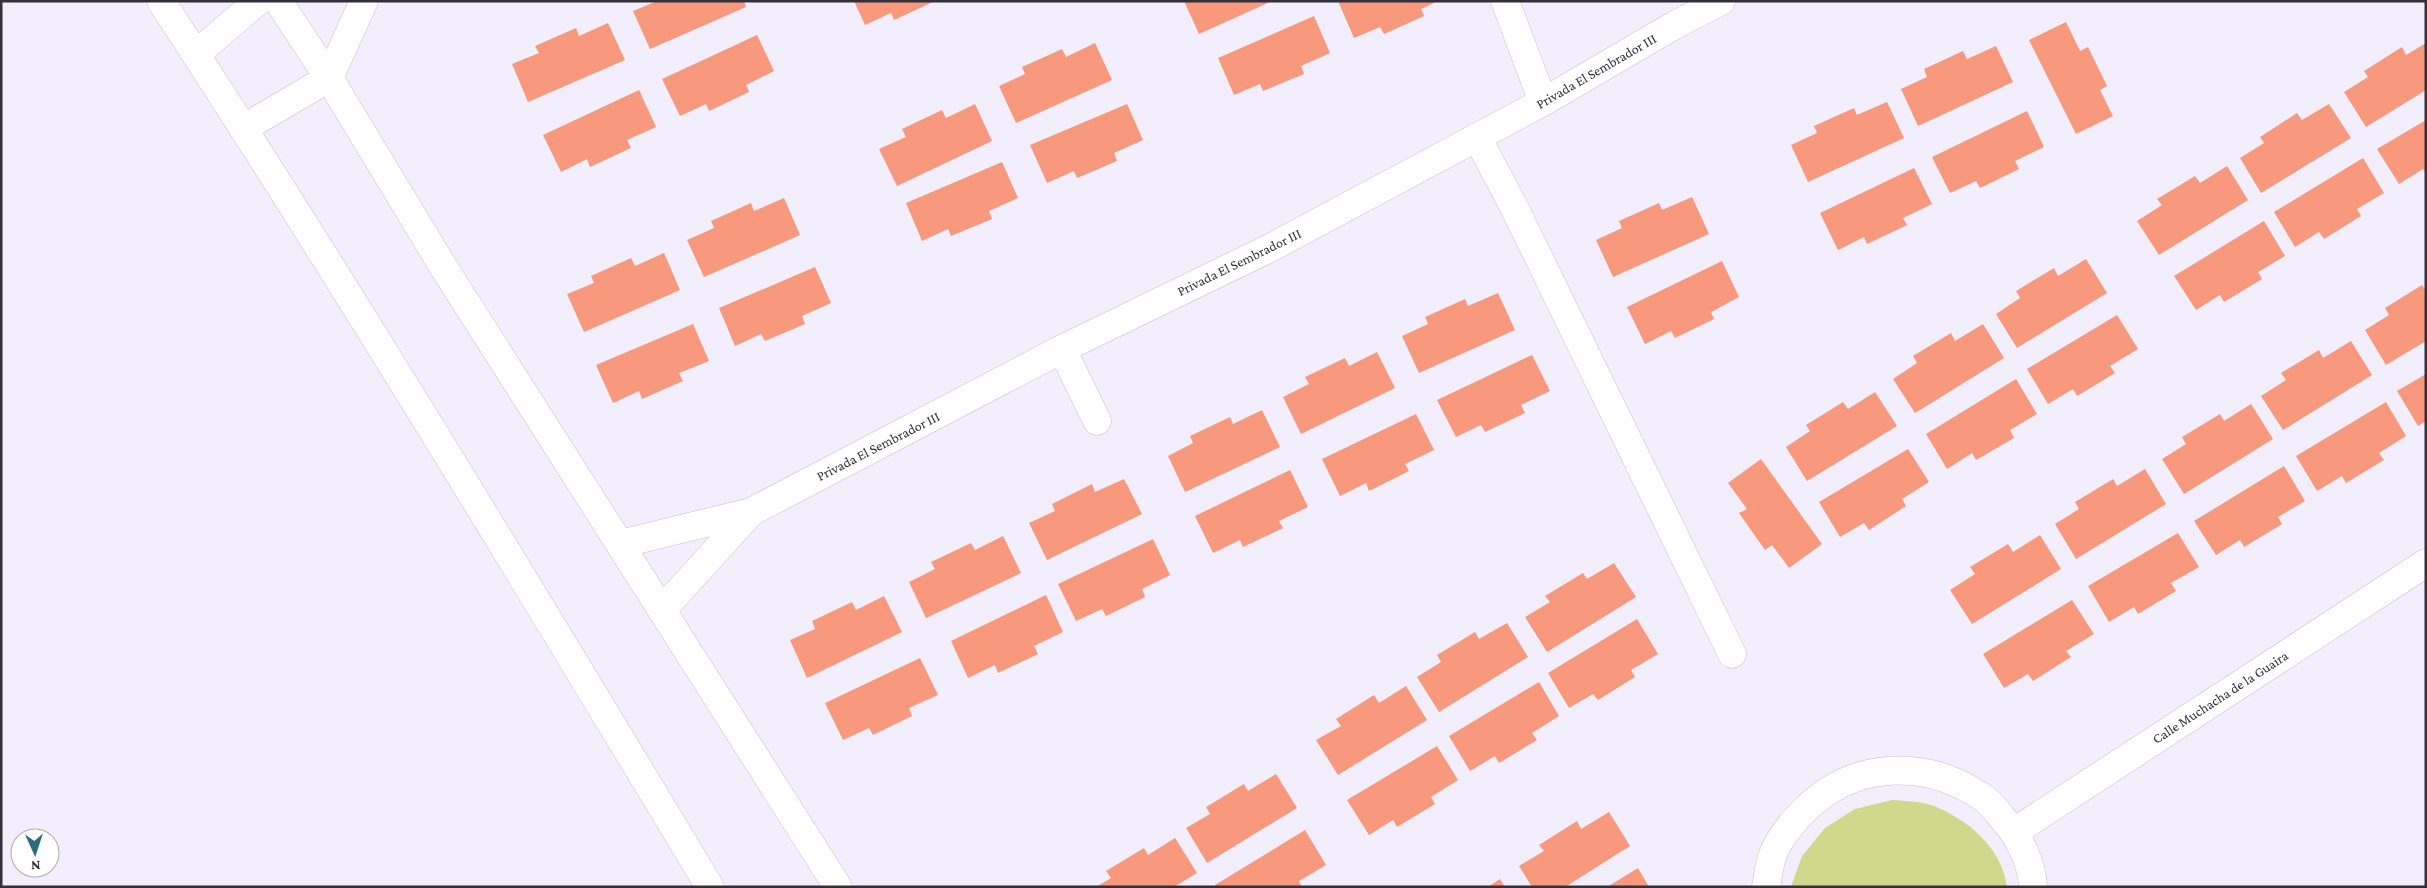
<svg xmlns="http://www.w3.org/2000/svg" width="2427" height="888" font-family="'Crimson Pro',serif">
<style>
.green{fill:#d1d88c}
.building{fill:#f8997e}
.lines{fill:none;stroke-linecap:round;stroke-linejoin:round}
.minor-casing{stroke:#c7bcda;stroke-width:29}
.minor{stroke:#fff;stroke-width:28}
.labels{text-anchor:middle;stroke-width:4;stroke-linejoin:round;paint-order:stroke}
.street-label{font-size:14px;fill:#332f3b;stroke:#fefefe}
</style>
<rect width="100%" height="100%" fill="#f2eefb"/>
<path class="green" d="M 1892,800 C 1904,801 1919,801 1931,805 C 1966,818 2002,847 2007,887 L 1791,887 L 1802,856 L 1825,828 L 1855,809 Z"/>
<g class="building">
<path d="M 657,1 L 744,1 L 746,7 L 650,49 L 633,11 Z"/>
<path d="M 854,1 L 935,1 L 894,20 L 891,13 L 865,25 Z"/>
<path d="M 1184,1 L 1272,1 L 1199,34 Z"/>
<path d="M 1338,1 L 1438,1 L 1421,9 L 1424,16 L 1384,34 L 1380,27 L 1354,38 Z"/>
<path d="M 1314,16 L 1330,53 L 1301,66 L 1304,74 L 1263,91 L 1260,84 L 1234,95 L 1218,58 Z"/>
<path d="M 2066,22 L 2080,51 L 2088,47 L 2107,86 L 2100,90 L 2113,116 L 2076,134 L 2029,40 Z"/>
<path d="M 608,23 L 625,60 L 528,102 L 512,64 L 539,53 L 535,46 L 576,28 L 579,36 Z"/>
<path d="M 757,35 L 774,71 L 746,85 L 749,92 L 709,111 L 706,104 L 680,116 L 662,79 Z"/>
<path d="M 1095,43 L 1112,80 L 1016,123 L 999,86 L 1025,74 L 1022,67 L 1062,49 L 1066,57 Z"/>
<path d="M 2426,43 L 2426,90 L 2366,127 L 2344,92 L 2368,77 L 2364,71 L 2402,47 L 2406,55 Z"/>
<path d="M 1996,46 L 2013,82 L 1918,126 L 1901,89 L 1927,77 L 1924,69 L 1963,51 L 1967,59 Z"/>
<path d="M 639,90 L 656,127 L 627,140 L 631,148 L 590,167 L 587,159 L 561,172 L 543,135 Z"/>
<path d="M 1887,102 L 1904,138 L 1808,182 L 1791,145 L 1817,133 L 1814,126 L 1854,108 L 1857,115 Z"/>
<path d="M 975,104 L 992,141 L 897,186 L 879,149 L 906,137 L 902,129 L 942,110 L 946,118 Z"/>
<path d="M 1127,104 L 1143,140 L 1114,153 L 1117,161 L 1077,178 L 1074,171 L 1047,183 L 1030,145 Z"/>
<path d="M 2329,104 L 2351,138 L 2261,193 L 2240,158 L 2264,143 L 2260,137 L 2297,113 L 2302,120 Z"/>
<path d="M 2027,111 L 2044,147 L 2015,161 L 2019,169 L 1980,188 L 1976,181 L 1950,193 L 1932,157 Z"/>
<path d="M 2426,120 L 2426,173 L 2423,169 L 2399,184 L 2377,149 Z"/>
<path d="M 2363,158 L 2384,193 L 2357,209 L 2361,216 L 2324,239 L 2319,232 L 2295,247 L 2274,212 Z"/>
<path d="M 1002,162 L 1018,198 L 989,211 L 992,219 L 951,236 L 948,229 L 922,241 L 906,203 Z"/>
<path d="M 2227,166 L 2248,200 L 2159,255 L 2137,221 L 2162,205 L 2157,199 L 2195,176 L 2200,183 Z"/>
<path d="M 1914,168 L 1932,204 L 1903,218 L 1907,225 L 1867,244 L 1864,237 L 1838,250 L 1820,213 Z"/>
<path d="M 1692,197 L 1709,234 L 1613,277 L 1596,240 L 1622,228 L 1619,221 L 1659,203 L 1662,210 Z"/>
<path d="M 784,198 L 800,235 L 704,277 L 687,240 L 714,228 L 711,221 L 751,203 L 754,211 Z"/>
<path d="M 2264,221 L 2285,256 L 2258,272 L 2262,279 L 2224,302 L 2220,295 L 2196,310 L 2174,276 Z"/>
<path d="M 664,253 L 680,290 L 584,332 L 567,294 L 594,283 L 591,276 L 631,258 L 635,266 Z"/>
<path d="M 2086,259 L 2107,293 L 2017,348 L 1996,314 L 2020,298 L 2016,291 L 2054,268 L 2058,276 Z"/>
<path d="M 1722,261 L 1739,297 L 1711,312 L 1714,319 L 1675,338 L 1671,331 L 1645,344 L 1627,307 Z"/>
<path d="M 815,267 L 831,303 L 802,316 L 805,324 L 765,341 L 761,334 L 735,346 L 719,308 Z"/>
<path d="M 2422,285 L 2426,291 L 2426,341 L 2386,365 L 2365,330 L 2389,315 L 2385,308 Z"/>
<path d="M 1498,293 L 1515,330 L 1419,373 L 1402,336 L 1428,324 L 1425,317 L 1465,299 L 1468,306 Z"/>
<path d="M 2117,315 L 2138,349 L 2110,366 L 2115,373 L 2077,396 L 2073,389 L 2048,404 L 2027,369 Z"/>
<path d="M 693,324 L 709,361 L 679,373 L 683,381 L 642,399 L 639,391 L 613,403 L 596,365 Z"/>
<path d="M 1983,324 L 2004,358 L 1915,413 L 1893,379 L 1917,363 L 1913,356 L 1951,333 L 1955,341 Z"/>
<path d="M 2351,341 L 2372,375 L 2283,430 L 2261,396 L 2286,380 L 2281,373 L 2319,350 L 2323,358 Z"/>
<path d="M 1377,352 L 1395,388 L 1301,434 L 1283,397 L 1309,384 L 1305,377 L 1345,358 L 1349,366 Z"/>
<path d="M 1532,355 L 1550,391 L 1521,405 L 1525,413 L 1485,432 L 1481,425 L 1456,437 L 1437,400 Z"/>
<path d="M 2426,374 L 2426,421 L 2418,426 L 2397,391 Z"/>
<path d="M 2016,379 L 2037,414 L 2010,430 L 2014,438 L 1976,460 L 1972,453 L 1947,469 L 1926,434 Z"/>
<path d="M 1875,392 L 1897,426 L 1807,481 L 1786,447 L 1810,431 L 1806,425 L 1843,402 L 1848,409 Z"/>
<path d="M 2386,402 L 2406,436 L 2379,453 L 2384,460 L 2346,483 L 2342,476 L 2317,491 L 2296,456 Z"/>
<path d="M 2251,404 L 2273,439 L 2184,494 L 2162,459 L 2186,444 L 2182,437 L 2220,414 L 2224,421 Z"/>
<path d="M 1262,410 L 1280,447 L 1185,492 L 1168,456 L 1193,443 L 1190,436 L 1230,417 L 1233,424 Z"/>
<path d="M 1416,414 L 1434,450 L 1405,464 L 1409,471 L 1369,491 L 1366,483 L 1340,496 L 1322,459 Z"/>
<path d="M 1908,449 L 1929,482 L 1902,499 L 1906,506 L 1869,530 L 1864,523 L 1840,537 L 1819,502 Z"/>
<path d="M 1761,459 L 1822,544 L 1789,568 L 1772,545 L 1765,550 L 1739,513 L 1747,509 L 1728,483 Z"/>
<path d="M 2284,466 L 2305,501 L 2278,517 L 2282,524 L 2244,547 L 2240,540 L 2216,555 L 2194,521 Z"/>
<path d="M 2145,469 L 2166,504 L 2076,559 L 2055,524 L 2079,509 L 2075,502 L 2113,479 L 2117,486 Z"/>
<path d="M 1290,470 L 1308,507 L 1279,521 L 1283,528 L 1243,547 L 1240,540 L 1213,553 L 1195,516 Z"/>
<path d="M 1124,479 L 1142,514 L 1047,560 L 1029,523 L 1055,511 L 1052,504 L 1092,484 L 1095,492 Z"/>
<path d="M 2178,533 L 2199,567 L 2171,583 L 2176,591 L 2138,614 L 2134,607 L 2109,622 L 2088,586 Z"/>
<path d="M 2040,535 L 2061,569 L 1972,624 L 1950,590 L 1975,574 L 1970,567 L 2008,544 L 2013,552 Z"/>
<path d="M 1003,536 L 1021,573 L 926,618 L 909,582 L 935,569 L 931,562 L 971,543 L 975,550 Z"/>
<path d="M 1153,539 L 1170,575 L 1142,589 L 1145,597 L 1106,616 L 1102,609 L 1076,621 L 1058,584 Z"/>
<path d="M 1614,563 L 1636,597 L 1547,652 L 1525,617 L 1550,602 L 1545,596 L 1583,573 L 1587,579 Z"/>
<path d="M 1046,595 L 1063,632 L 1034,646 L 1038,654 L 998,673 L 995,665 L 968,678 L 951,641 Z"/>
<path d="M 884,596 L 902,632 L 807,678 L 790,640 L 815,629 L 812,621 L 852,602 L 856,610 Z"/>
<path d="M 2072,600 L 2094,634 L 2066,651 L 2071,657 L 2033,681 L 2028,674 L 2004,688 L 1983,654 Z"/>
<path d="M 1637,619 L 1658,654 L 1631,670 L 1635,677 L 1598,700 L 1593,694 L 1569,708 L 1548,673 Z"/>
<path d="M 1507,623 L 1528,657 L 1439,712 L 1417,677 L 1441,662 L 1437,655 L 1475,632 L 1479,639 Z"/>
<path d="M 920,658 L 938,695 L 909,708 L 912,716 L 873,735 L 869,728 L 843,740 L 825,703 Z"/>
<path d="M 1539,682 L 1559,716 L 1532,733 L 1537,740 L 1499,763 L 1495,756 L 1470,771 L 1449,736 Z"/>
<path d="M 1406,686 L 1427,720 L 1338,775 L 1316,740 L 1341,726 L 1336,719 L 1374,695 L 1379,703 Z"/>
<path d="M 1437,746 L 1458,780 L 1431,797 L 1435,804 L 1397,827 L 1393,820 L 1369,835 L 1347,800 Z"/>
<path d="M 1276,774 L 1297,808 L 1207,863 L 1186,828 L 1210,814 L 1206,807 L 1244,784 L 1248,791 Z"/>
<path d="M 1609,812 L 1630,846 L 1565,887 L 1532,887 L 1519,866 L 1544,851 L 1539,845 L 1577,821 L 1581,829 Z"/>
<path d="M 1305,830 L 1326,865 L 1299,881 L 1302,887 L 1216,887 L 1215,885 Z"/>
<path d="M 1175,838 L 1197,873 L 1174,887 L 1096,887 L 1111,878 L 1106,871 L 1144,848 L 1148,855 Z"/>
<path d="M 1638,868 L 1649,887 L 1607,887 Z"/>
<path d="M 1500,879 L 1505,887 L 1488,887 Z"/>
</g>
<g class="lines">
<defs>
<g id="minor">
<path d="M 161,1 C 351,292 530,589 710,887"/>
<path d="M 278,1 L 329,78 L 444,268 L 838,887"/>
<path d="M 1505,1 L 1543,102"/>
<path d="M 196,54 L 258,1"/>
<path d="M 244,128 L 329,78 L 364,1"/>
<path d="M 1477,137 L 1514,207 L 1732,654"/>
<path d="M 1062,349 L 1097,421"/>
<path d="M 620,544 L 751,512 L 1062,349 L 1270,248 L 1543,102 L 1673,26 L 1721,1"/>
<path d="M 662,610 L 751,512"/>
<path d="M 2014,832 L 2426,563"/>
<path d="M 1766,887 C 1768,877 1769,866 1772,857 C 1779,837 1795,819 1810,805 C 1860,760 1930,760 1985,799 C 1992,804 1997,812 2003,819 C 2019,836 2032,863 2033,887"/>
</g>
</defs>
<use href="#minor" class="minor-casing"/>
<use href="#minor" class="minor"/>
</g>
<g class="labels">
<g class="street-label">
<text transform="translate(1596 71) rotate(-30)" y="5">Privada El Sembrador III</text>
<text transform="translate(1239 262) rotate(-26)" y="5">Privada El Sembrador III</text>
<text transform="translate(878 446) rotate(-27)" y="5">Privada El Sembrador III</text>
<text transform="translate(2220 697) rotate(-33)" y="5">Calle Muchacha de la Guaira</text>
</g>
</g>
<rect width="2427" height="888" fill="none" stroke="#332f3b" stroke-width="5"/>
<g transform="translate(35 853) rotate(177)"><circle r="24" fill="#fefefe" stroke="#adabb0"/>
<path d="M0-4L9 19L0 12L-9 19Z" fill="#2b6c80"/>
<text y="-8" font-size="14" font-weight="bold" text-anchor="middle" fill="#332f3b">N</text>
</g>
</svg>
